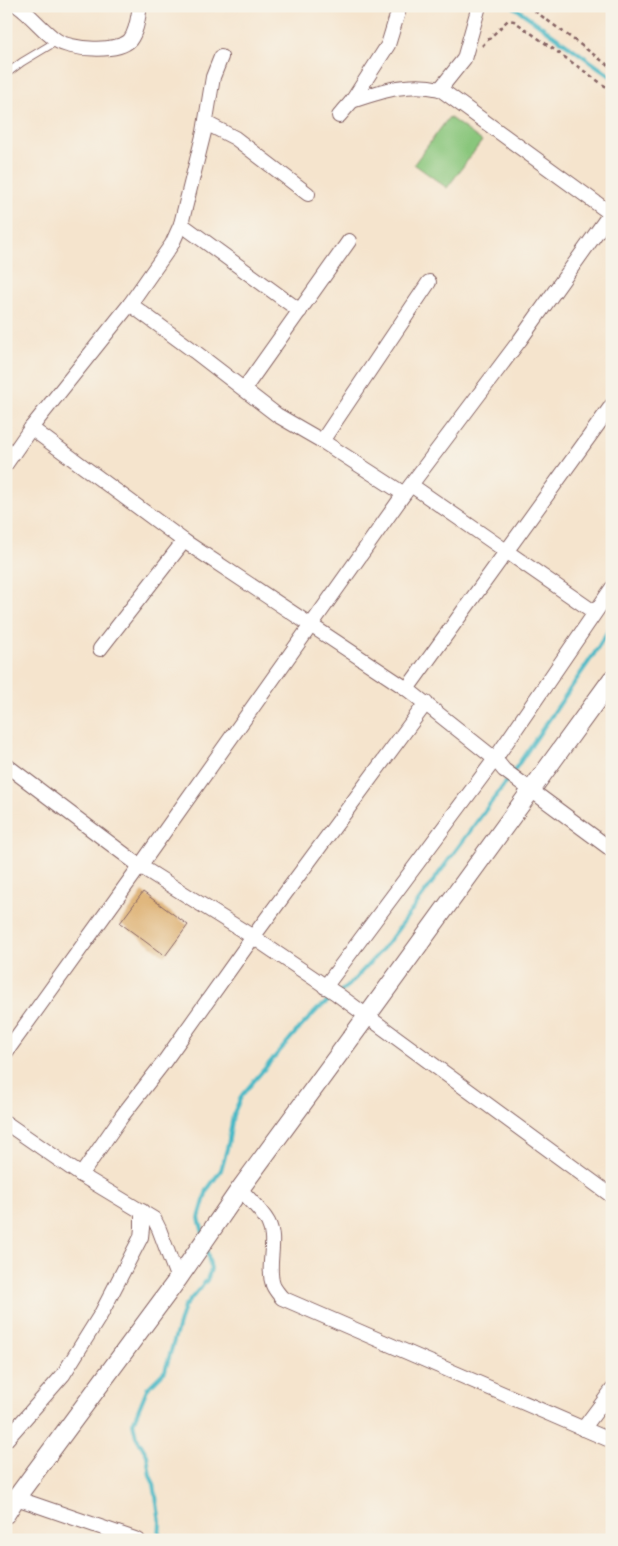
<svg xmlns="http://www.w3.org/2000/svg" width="618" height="1546" font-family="Kalam,sans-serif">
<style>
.pitch{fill:#89c67c;stroke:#6a7254}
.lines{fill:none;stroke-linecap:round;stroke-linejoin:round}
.stream{stroke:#4cb9c6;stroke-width:4}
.building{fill:#daa863}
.service-casing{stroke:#866464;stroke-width:9}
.minor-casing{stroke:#866464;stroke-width:16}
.tertiary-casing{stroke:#866464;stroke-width:20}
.path{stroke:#866464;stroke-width:2.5;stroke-dasharray:4 4;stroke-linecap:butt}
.service{stroke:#fff;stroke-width:7}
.minor{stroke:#fff;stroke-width:14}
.tertiary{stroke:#fff;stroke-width:18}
</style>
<rect width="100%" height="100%" fill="#f7f3e8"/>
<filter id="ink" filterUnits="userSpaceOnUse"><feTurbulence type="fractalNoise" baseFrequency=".02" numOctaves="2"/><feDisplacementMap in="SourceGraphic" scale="10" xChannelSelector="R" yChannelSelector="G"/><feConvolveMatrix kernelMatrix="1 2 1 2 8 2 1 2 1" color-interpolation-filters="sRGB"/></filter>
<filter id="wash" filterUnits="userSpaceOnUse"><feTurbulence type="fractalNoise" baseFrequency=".0096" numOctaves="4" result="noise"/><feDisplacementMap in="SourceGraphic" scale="20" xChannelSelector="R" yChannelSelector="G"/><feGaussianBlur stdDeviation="1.12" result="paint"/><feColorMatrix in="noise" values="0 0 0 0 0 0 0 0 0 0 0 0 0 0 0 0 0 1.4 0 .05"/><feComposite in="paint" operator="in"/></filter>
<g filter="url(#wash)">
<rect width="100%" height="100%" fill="#f5e4cd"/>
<path class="pitch" d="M 449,117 L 482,141 L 447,188 L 414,164 Z"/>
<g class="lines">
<g class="stream">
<path d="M 513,6 L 612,77"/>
<path d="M 513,772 L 594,654 L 612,624"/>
<path d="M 340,992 L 353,981 L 387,944 L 509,778"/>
<path d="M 203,1233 L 199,1218 L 207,1190 L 221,1170 L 228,1145 L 233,1115 L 242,1095 L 296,1032 L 318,1009 L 335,996"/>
<path d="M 159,1540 L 160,1522 L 154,1484 L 150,1476 L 147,1455 L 136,1436 L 133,1423 L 147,1389 L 165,1371 L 184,1307 L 207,1280 L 211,1269 L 206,1247"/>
</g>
</g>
<g id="blocks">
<path class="building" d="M 143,892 L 188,925 L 165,956 L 120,923 Z"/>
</g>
</g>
<g filter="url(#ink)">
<use href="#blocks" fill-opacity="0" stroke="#866464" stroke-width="1"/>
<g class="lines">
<defs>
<path id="service" d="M 6,74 L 22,62 L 57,41"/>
<g id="minor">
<path d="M 18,6 C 32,16 42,30 56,40 C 70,50 118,53 130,40 C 137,31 138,17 140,6"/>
<path d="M 440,89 L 464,59 L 479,6"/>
<path d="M 352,101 C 382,91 410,81 440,89 L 610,213"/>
<path d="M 339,116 L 352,101 L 388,45 L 400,6"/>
<path d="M 206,123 L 235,138 L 308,194"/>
<path d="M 181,224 L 300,311"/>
<path d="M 130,304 L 194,351 L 277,415 L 322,441 L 404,494"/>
<path d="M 244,389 L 349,241"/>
<path d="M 31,428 L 184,541 L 407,689 L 495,759 L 504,770 L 612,850"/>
<path d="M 322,441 L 429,282"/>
<path d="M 6,464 L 31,428 L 130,304 L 172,244 L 181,224 L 204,132 L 213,77 L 221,57"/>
<path d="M 411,485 L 594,612"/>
<path d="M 100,649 L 184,541"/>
<path d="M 407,689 L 612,405"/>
<path d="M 6,765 L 140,866 L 253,937 L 337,994 L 612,1196"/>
<path d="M 325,987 L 495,759 L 612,588"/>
<path d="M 6,1052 L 140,866 L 404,494 L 520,340 L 612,211"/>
<path d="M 6,1123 L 81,1175 L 154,1219 L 159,1229 L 178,1279"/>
<path d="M 81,1175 L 122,1116 L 164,1062 L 253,937 L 426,703"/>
<path d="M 240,1189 C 249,1199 261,1210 268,1222 C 278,1241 266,1265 273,1285 C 275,1290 279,1294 282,1298 L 612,1441"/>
<path d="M 583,1429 L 612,1390"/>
<path d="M 6,1440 L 63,1375 L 101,1314 L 141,1237 L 142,1228 L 142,1211"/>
<path d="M 16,1498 L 138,1540"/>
</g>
<path id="tertiary" d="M 6,1514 L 16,1498 L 178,1279 L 240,1189 L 367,1016 L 612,679"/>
</defs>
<use href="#service" class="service-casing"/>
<use href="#minor" class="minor-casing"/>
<use href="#tertiary" class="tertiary-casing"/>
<g class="path">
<path d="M 528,6 L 612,68"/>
<path d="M 482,46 L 508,20 L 514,21 L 612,91"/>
</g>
<use href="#service" class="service"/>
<use href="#minor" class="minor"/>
<use href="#tertiary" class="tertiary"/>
</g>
</g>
<rect width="618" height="1546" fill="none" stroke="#f7f3e8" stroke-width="25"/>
</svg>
